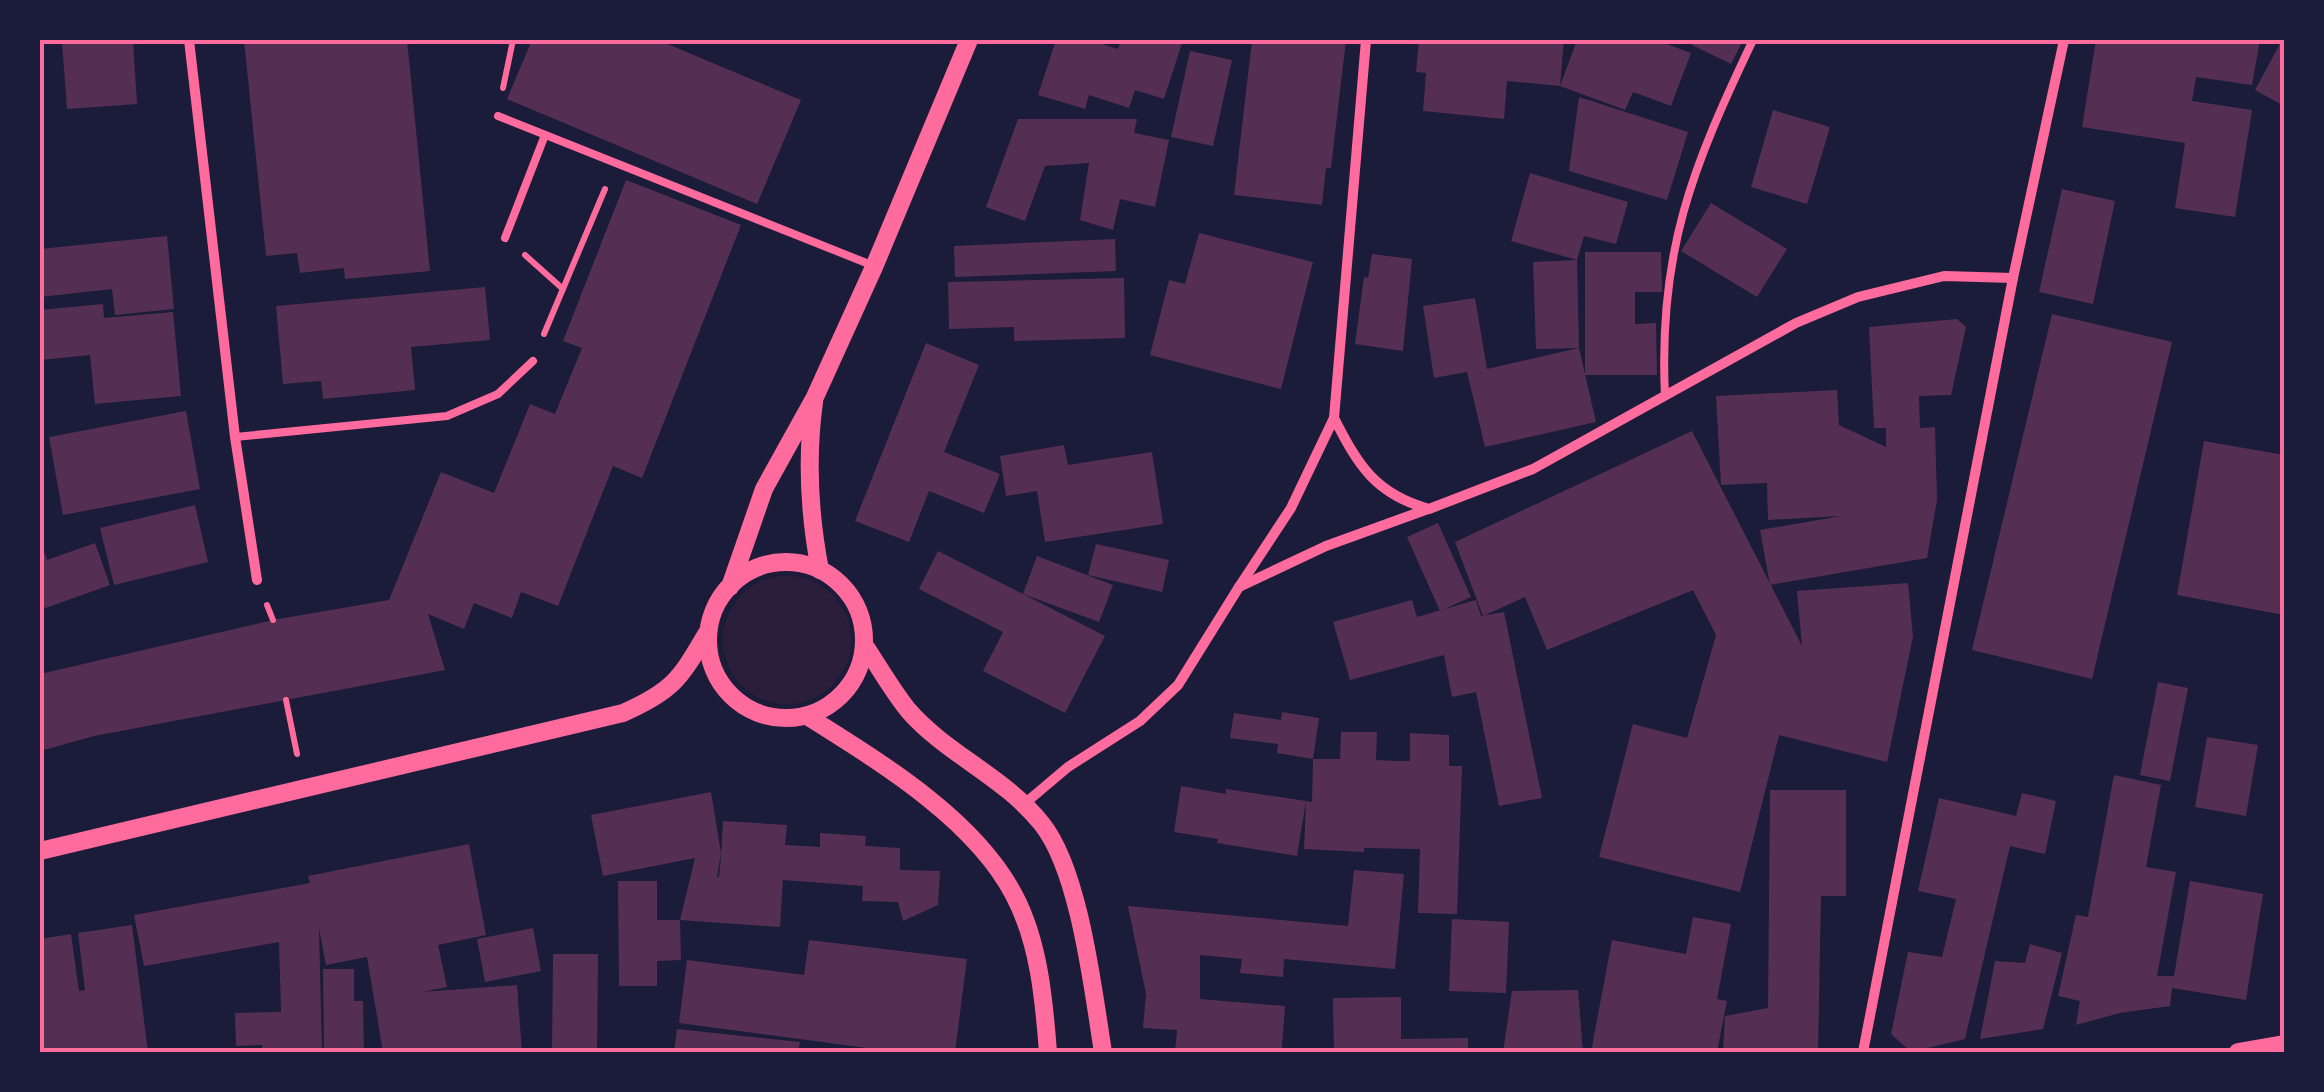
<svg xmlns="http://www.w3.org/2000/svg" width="2324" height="1092" font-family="'Libre Baskerville',serif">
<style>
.green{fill:#2a1e3b}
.building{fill:#542f53}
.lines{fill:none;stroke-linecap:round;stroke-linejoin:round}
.path{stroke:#ff6b9d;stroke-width:6}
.service{stroke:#ff6b9d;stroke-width:8}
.minor{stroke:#ff6b9d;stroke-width:10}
.tertiary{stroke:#ff6b9d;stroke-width:18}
.neatline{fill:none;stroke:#ff6b9d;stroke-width:4}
</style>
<rect width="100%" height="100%" fill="#1b1b3a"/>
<circle class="green" cx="787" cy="640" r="64"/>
<g class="building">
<path d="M 40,40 L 133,40 L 137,104 L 67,109 L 62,43 L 40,44 Z"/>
<path d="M 244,40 L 407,40 L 430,271 L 345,279 L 344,268 L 300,273 L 297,253 L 266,256 Z"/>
<path d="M 532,40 L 658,40 L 801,100 L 757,204 L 507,99 Z"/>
<path d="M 1056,40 L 1089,40 L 1118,49 L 1121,40 L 1183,40 L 1164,99 L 1135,90 L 1129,108 L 1089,95 L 1085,109 L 1038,95 Z"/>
<path d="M 1252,40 L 1346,40 L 1331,168 L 1326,168 L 1322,205 L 1234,195 Z"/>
<path d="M 1419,40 L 1564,40 L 1560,86 L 1507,81 L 1504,119 L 1423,111 L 1426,73 L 1416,72 Z"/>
<path d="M 1577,40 L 1656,40 L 1691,53 L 1671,106 L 1633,92 L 1625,110 L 1560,86 Z"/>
<path d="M 1694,40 L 1743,40 L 1731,64 L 1692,45 Z"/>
<path d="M 2096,40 L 2260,40 L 2252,85 L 2196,77 L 2192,101 L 2252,110 L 2235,217 L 2175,208 L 2185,143 L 2082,127 Z"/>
<path d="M 2282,40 L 2284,40 L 2284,106 L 2255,90 Z"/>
<path d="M 1190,51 L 1232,60 L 1213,146 L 1171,137 Z"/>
<path d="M 1579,97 L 1688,132 L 1667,200 L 1569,171 Z"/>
<path d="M 1773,110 L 1830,127 L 1807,204 L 1751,187 Z"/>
<path d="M 1018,119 L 1137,119 L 1134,133 L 1169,140 L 1155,207 L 1120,199 L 1113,230 L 1080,220 L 1089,163 L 1045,166 L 1025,221 L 986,207 Z"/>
<path d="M 1530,173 L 1628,202 L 1616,244 L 1584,236 L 1577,260 L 1511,241 Z"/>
<path d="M 626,180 L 741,225 L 642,478 L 613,466 L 558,606 L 521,592 L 512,618 L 474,603 L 464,629 L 428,614 L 445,670 L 94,736 L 40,751 L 40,674 L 273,620 L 389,600 L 441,472 L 494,493 L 530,404 L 555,414 L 582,348 L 563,341 Z"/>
<path d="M 2062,189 L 2115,201 L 2093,304 L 2039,292 Z"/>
<path d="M 1711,203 L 1787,249 L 1757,297 L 1681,251 Z"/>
<path d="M 1199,233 L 1313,262 L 1281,389 L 1150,355 L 1169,280 L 1185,284 Z"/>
<path d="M 167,236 L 174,309 L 115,315 L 112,289 L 40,297 L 40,249 Z"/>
<path d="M 1115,239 L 1116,271 L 955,277 L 954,246 Z"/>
<path d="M 1585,252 L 1661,252 L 1662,292 L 1635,292 L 1635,324 L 1656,323 L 1657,375 L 1585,375 Z"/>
<path d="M 1372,254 L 1412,259 L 1403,351 L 1355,344 L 1364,277 L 1368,278 Z"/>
<path d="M 1577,260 L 1579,348 L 1596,422 L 1485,447 L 1467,372 L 1434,378 L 1423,306 L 1475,298 L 1487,369 L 1579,348 L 1536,349 L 1533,262 Z"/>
<path d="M 1124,278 L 1125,338 L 1014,341 L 1014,327 L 949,329 L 948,282 Z"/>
<path d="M 485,287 L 490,340 L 411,347 L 415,390 L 323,399 L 321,381 L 283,384 L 276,306 Z"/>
<path d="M 103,304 L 104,318 L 173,312 L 181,396 L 95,404 L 90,355 L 40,360 L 40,310 Z"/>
<path d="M 2052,314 L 2172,342 L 2092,679 L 1972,650 Z"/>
<path d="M 1957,319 L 1966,327 L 1951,395 L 1919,396 L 1920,428 L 1935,427 L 1937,500 L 1927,558 L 1770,585 L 1760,530 L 1841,516 L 1768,520 L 1767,483 L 1721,485 L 1716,396 L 1837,390 L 1839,425 L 1886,447 L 1886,428 L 1874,428 L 1869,327 Z"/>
<path d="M 926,343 L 979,365 L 944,452 L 1000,474 L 984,513 L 929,491 L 909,542 L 855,521 Z"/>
<path d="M 186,411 L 200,489 L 63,515 L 49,437 Z"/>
<path d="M 1692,431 L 1802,646 L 1797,591 L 1908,583 L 1913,637 L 1887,762 L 1779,735 L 1740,892 L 1599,857 L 1633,724 L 1687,738 L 1716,635 L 1693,590 L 1547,650 L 1525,597 L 1483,616 L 1455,542 Z"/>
<path d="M 2204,441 L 2284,455 L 2284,615 L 2177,595 Z"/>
<path d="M 1064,445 L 1068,465 L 1152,452 L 1163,524 L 1045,542 L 1037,491 L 1006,496 L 1000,456 Z"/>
<path d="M 195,505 L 208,562 L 114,585 L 100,528 Z"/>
<path d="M 1438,523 L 1471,597 L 1440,611 L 1407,537 Z"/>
<path d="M 40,541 L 47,560 L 95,543 L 110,585 L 40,610 Z"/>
<path d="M 1096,544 L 1169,560 L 1162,592 L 1088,575 Z"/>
<path d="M 938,551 L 1023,594 L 1037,556 L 1113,585 L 1099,622 L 1023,594 L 1105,636 L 1065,713 L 983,671 L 1003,632 L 919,589 Z"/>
<path d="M 1412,600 L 1417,617 L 1476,600 L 1481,616 L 1504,612 L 1542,798 L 1499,806 L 1476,692 L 1452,697 L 1444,655 L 1350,680 L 1333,622 Z"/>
<path d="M 2158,682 L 2188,688 L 2170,781 L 2140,775 Z"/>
<path d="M 1282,712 L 1319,718 L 1313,759 L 1277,753 L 1278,744 L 1230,738 L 1234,713 L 1281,720 Z"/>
<path d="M 1341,732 L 1377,732 L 1376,760 L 1395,761 L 1410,761 L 1410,733 L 1449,735 L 1449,766 L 1462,766 L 1457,914 L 1418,913 L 1420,849 L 1364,848 L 1364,852 L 1304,849 L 1306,801 L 1312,802 L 1313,759 L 1340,759 Z"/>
<path d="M 2207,737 L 2258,745 L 2246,816 L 2195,807 Z"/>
<path d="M 2114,775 L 2161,785 L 2146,867 L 2176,872 L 2157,976 L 2174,976 L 2190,881 L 2263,894 L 2246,1000 L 2172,988 L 2170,1006 L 2120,1013 L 2076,1025 L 2080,1001 L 2058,996 L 2076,915 L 2088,917 Z"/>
<path d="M 1181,786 L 1226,794 L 1226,789 L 1306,801 L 1297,856 L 1217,843 L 1218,839 L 1174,832 Z"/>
<path d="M 1770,790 L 1846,790 L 1846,896 L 1821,896 L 1818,1052 L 1723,1052 L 1725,1016 L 1768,1008 Z"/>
<path d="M 711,792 L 721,853 L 717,877 L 719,877 L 721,857 L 723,821 L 787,825 L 785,845 L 820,847 L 820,833 L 866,836 L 865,846 L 900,848 L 900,870 L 940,871 L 938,905 L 903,921 L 898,902 L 862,901 L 863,886 L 783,880 L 780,927 L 680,920 L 681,960 L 657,961 L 657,986 L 619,986 L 618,881 L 657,881 L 657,920 L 680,920 L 695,858 L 603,876 L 591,815 Z"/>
<path d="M 2022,793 L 2056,801 L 2045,854 L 2010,846 L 1965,1039 L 1911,1052 L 1891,1034 L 1908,952 L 1942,957 L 1956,899 L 1918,891 L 1939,798 L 2016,816 Z"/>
<path d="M 469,844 L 486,935 L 438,945 L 447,987 L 422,992 L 517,985 L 522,1052 L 383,1052 L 367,957 L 326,965 L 319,928 L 322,1052 L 263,1052 L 262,1045 L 236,1046 L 235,1013 L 281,1012 L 279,942 L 144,966 L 134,915 L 310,883 L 308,876 Z"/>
<path d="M 1354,870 L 1404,874 L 1395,969 L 1284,959 L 1283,977 L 1240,973 L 1242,959 L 1200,955 L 1200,999 L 1285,1006 L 1282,1048 L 1299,1049 L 1298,1052 L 1175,1052 L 1177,1030 L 1143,1028 L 1146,994 L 1128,906 L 1348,926 Z"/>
<path d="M 1693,917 L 1731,924 L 1717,999 L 1727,1001 L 1717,1052 L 1591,1052 L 1612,940 L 1686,954 Z"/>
<path d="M 1452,919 L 1509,922 L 1506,993 L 1449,991 Z"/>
<path d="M 132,925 L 148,1052 L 40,1052 L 40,939 L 71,934 L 79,991 L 85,990 L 78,933 Z"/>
<path d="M 533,928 L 541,971 L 485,982 L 477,939 Z"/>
<path d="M 809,940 L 967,959 L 955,1052 L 867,1052 L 867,1048 L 679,1023 L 687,960 L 804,975 Z"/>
<path d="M 2030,944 L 2062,953 L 2043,1029 L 1980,1039 L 1995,961 L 2025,963 Z"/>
<path d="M 553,954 L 598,954 L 597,1052 L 552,1052 Z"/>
<path d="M 323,969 L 354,969 L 354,1001 L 363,1001 L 364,1052 L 324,1052 Z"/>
<path d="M 1578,990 L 1583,1052 L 1503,1052 L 1512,991 Z"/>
<path d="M 1401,997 L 1401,1039 L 1468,1038 L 1468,1052 L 1334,1052 L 1333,998 Z"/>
<path d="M 677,1029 L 800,1042 L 798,1052 L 674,1052 Z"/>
</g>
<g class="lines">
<g class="path">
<path d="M 503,88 L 513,40"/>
<path d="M 525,255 L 563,289"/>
<path d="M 544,334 L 605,189"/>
<path d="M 267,605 L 273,620"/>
<path d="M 286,700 L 297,754"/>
</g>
<g class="service">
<path d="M 498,116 L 874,266"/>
<path d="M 505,238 L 545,135"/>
<path d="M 1665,396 C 1658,252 1692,168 1753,40"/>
<path d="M 235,437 L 447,416 L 498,394 L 533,361"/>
</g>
<g class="minor">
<path d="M 189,40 L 235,437 L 257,580"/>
<path d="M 1334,418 C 1358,465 1375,494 1429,509 L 1533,469 L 1796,323 L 1858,297 L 1944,276 L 2013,278"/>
<path d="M 1239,587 L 1291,508 L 1334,418 L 1366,40"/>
<path d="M 1023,805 L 1068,767 L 1140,721 L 1178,685 L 1239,587 L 1326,546 L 1428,509"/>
<path d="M 1863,1052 L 2013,278 L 2064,40"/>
</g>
<g class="tertiary">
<path d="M 814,402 C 806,460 809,513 820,570"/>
<circle cx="786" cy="640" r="78"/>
<path d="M 730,587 L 764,489 L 815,397 L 874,267 L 969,40"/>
<path d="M 865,646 C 879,667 892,690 908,710 C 946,754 1005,777 1042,824 C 1080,872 1093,991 1103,1052"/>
<path d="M 807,716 C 878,761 974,818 1014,895 C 1039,942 1044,1000 1048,1052"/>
<path d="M 40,851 L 623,713 C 673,691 680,679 707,633"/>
<path d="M 2238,1052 L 2284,1044"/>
</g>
</g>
<rect width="2324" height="1092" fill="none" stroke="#1b1b3a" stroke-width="85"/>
<rect x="42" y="42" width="2240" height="1008" class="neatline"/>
</svg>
